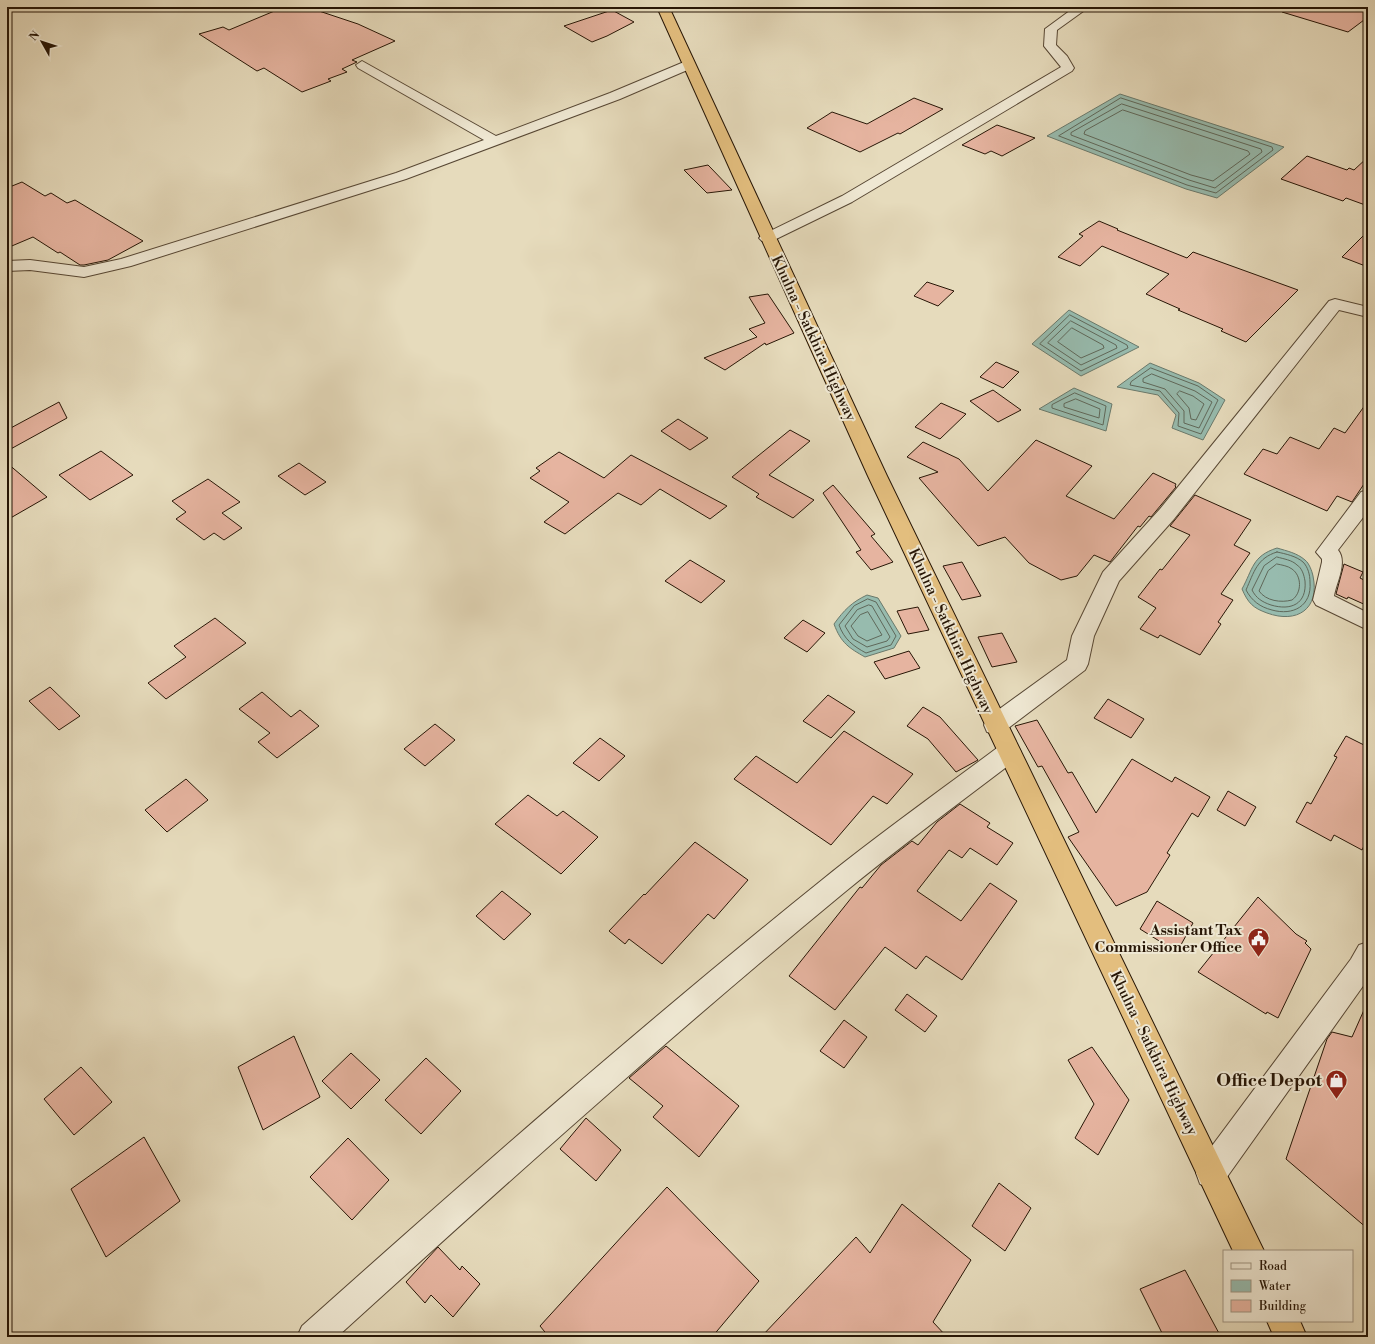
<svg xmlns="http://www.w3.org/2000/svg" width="1375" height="1344" font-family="'Libre Bodoni',serif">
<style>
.water{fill:#97bbae;stroke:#6a796b}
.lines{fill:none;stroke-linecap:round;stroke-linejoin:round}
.shore{stroke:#5f685a;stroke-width:1}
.building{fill:#e6b4a0;stroke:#271606}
.minor-casing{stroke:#574734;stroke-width:2}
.highway-casing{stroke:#271606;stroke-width:2}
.minor{fill:#efe8d3;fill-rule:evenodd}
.highway{fill:#e3be7e;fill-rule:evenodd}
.labels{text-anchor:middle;stroke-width:4;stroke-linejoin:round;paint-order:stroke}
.street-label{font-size:15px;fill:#271606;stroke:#efe8d3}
.poi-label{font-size:15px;font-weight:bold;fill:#271606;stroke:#efe8d3;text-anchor:end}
.near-poi-label{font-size:18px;font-weight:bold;fill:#271606;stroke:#efe8d3;text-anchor:end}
</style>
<rect width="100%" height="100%" fill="#e6dbbc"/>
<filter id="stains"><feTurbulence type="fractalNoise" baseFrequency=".005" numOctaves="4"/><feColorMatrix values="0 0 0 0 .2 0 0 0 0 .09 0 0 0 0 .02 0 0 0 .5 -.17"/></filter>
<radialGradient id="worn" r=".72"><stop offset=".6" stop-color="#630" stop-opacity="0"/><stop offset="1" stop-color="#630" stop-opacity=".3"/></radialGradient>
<g class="water">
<path d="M 1120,94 L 1284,147 L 1217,198 L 1186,189 L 1047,136 Z"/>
<path d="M 1069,310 L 1139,347 L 1081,376 L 1032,344 Z"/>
<path d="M 1150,363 L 1199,383 L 1225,400 L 1203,440 L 1172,428 L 1176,415 L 1158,395 L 1117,387 Z"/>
<path d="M 1074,388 L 1112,404 L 1106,431 L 1039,409 Z"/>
<path d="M 1277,548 C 1287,551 1297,553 1305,560 C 1309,563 1312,571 1313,576 C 1320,609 1297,624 1267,613 C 1253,608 1248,603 1242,589 C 1253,569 1252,556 1277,548 Z"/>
<path d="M 867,595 L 878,598 L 901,636 L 894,648 L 865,657 C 849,648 841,643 834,624 C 844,610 852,602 867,595 Z"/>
</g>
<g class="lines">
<g class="shore">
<path d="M 1121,98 L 1272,147 L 1273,150 L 1216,193 L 1187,185 L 1059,136 Z"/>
<path d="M 1122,104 L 1261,149 L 1262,152 L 1215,188 L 1189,180 L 1071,135 L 1071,133 Z"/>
<path d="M 1123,110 L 1248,151 L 1250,154 L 1213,181 L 1191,175 L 1084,134 L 1085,131 Z"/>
<path d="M 1070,315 L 1127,345 L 1128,348 L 1081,371 L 1040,344 Z"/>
<path d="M 1071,321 L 1116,345 L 1117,348 L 1081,365 L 1048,343 Z"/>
<path d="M 1072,328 L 1103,345 L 1104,348 L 1081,358 L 1058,342 Z"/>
<path d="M 1151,368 L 1198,386 L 1218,400 L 1201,434 L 1178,426 L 1179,413 L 1160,391 L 1130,385 L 1131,382 Z"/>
<path d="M 1152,374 L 1195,391 L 1212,402 L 1199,428 L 1184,423 L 1184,411 L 1165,389 L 1143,382 L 1143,379 Z"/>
<path d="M 1180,391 L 1193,396 L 1204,404 L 1196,420 L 1191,419 L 1189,408 L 1177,394 Z"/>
<path d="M 1075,393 L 1106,406 L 1103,425 L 1052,408 L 1052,405 Z"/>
<path d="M 1076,399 L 1100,409 L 1099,418 L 1064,407 L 1064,404 Z"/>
<path d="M 1277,552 C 1286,554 1296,556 1303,562 C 1308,567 1310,575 1310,582 C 1312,606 1293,616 1272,610 C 1260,607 1252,601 1246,590 C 1254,572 1257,558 1277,552 Z"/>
<path d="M 1277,557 C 1284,559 1292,560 1297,565 C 1302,568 1304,575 1305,581 C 1307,604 1291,611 1271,605 C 1262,602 1256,598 1252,590 L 1264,566 Z"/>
<path d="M 1277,564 C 1282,565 1288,566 1292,569 C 1302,576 1302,593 1292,600 C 1281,603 1266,601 1259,591 L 1268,571 Z"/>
<path d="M 868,599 L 876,602 L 896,636 L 891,645 L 866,653 C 853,646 844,639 839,625 L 854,606 Z"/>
<path d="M 869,605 L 872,606 L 890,637 L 887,641 L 867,647 L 853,639 L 845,626 L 857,610 Z"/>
<path d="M 868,612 L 882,635 L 867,641 L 858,636 L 851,626 L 860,615 Z"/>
</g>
</g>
<g class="building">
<path d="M 284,7 L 307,7 L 358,24 L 395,41 L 352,60 L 357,62 L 342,69 L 347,72 L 328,79 L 331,81 L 302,92 L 264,68 L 257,71 L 199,34 L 223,27 L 229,30 Z"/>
<path d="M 1283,7 L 1368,7 L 1368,17 L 1348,32 L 1282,12 Z"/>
<path d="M 612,10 L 634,22 L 607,36 L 592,42 L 564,26 Z"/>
<path d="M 914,98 L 943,109 L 900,134 L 898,133 L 860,152 L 807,128 L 832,112 L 867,124 Z"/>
<path d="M 997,125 L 1035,138 L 1002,156 L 991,151 L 985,154 L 962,145 Z"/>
<path d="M 1307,156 L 1347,170 L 1349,168 L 1354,170 L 1368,157 L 1368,206 L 1346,198 L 1343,201 L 1281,179 Z"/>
<path d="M 708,165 L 710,167 L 732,190 L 707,193 L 684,170 Z"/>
<path d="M 22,182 L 45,196 L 51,193 L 67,203 L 75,200 L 143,241 L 108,260 L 84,265 L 80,265 L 60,252 L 58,253 L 33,237 L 7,248 L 7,188 Z"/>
<path d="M 1099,221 L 1118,229 L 1117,230 L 1187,258 L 1193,252 L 1298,290 L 1246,342 L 1221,331 L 1223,329 L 1178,310 L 1180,309 L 1146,294 L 1169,274 L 1102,246 L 1080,266 L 1058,257 L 1083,236 L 1079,234 Z"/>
<path d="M 1368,231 L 1368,267 L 1342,257 Z"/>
<path d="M 927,282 L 954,291 L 938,306 L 914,296 Z"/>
<path d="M 768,294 L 794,333 L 766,345 L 765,343 L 725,370 L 704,358 L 757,337 L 749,329 L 765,323 L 749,297 Z"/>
<path d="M 996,362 L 1019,372 L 1003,388 L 980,377 Z"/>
<path d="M 993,390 L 1021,410 L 998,422 L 970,401 Z"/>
<path d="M 1368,401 L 1368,478 L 1352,502 L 1337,496 L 1327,511 L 1244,474 L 1263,449 L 1277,454 L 1290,437 L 1319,449 L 1334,428 L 1345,433 Z"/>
<path d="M 59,402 L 67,418 L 7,451 L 7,430 Z"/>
<path d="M 941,403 L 966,414 L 940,439 L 915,427 Z"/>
<path d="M 678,419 L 708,438 L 690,450 L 661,431 Z"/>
<path d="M 790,430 L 810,441 L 769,475 L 814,500 L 793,518 L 756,497 L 759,494 L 732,477 Z"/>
<path d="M 1036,440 L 1092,466 L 1066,496 L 1114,519 L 1153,473 L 1176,484 L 1175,486 L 1176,487 L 1151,517 L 1149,516 L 1140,527 L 1138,526 L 1110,562 L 1094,555 L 1077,576 L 1061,580 L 1029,563 L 1005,537 L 978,546 L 919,478 L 938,472 L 907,457 L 923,442 L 959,459 L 988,491 Z"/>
<path d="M 101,451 L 133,475 L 90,500 L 59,475 Z"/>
<path d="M 559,452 L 604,478 L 631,455 L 727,506 L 710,519 L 660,489 L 641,505 L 618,493 L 565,534 L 544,522 L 569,502 L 530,478 L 540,471 L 536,468 Z"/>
<path d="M 7,463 L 47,497 L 7,520 Z"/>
<path d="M 299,463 L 326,482 L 305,495 L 278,476 Z"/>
<path d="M 208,479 L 240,502 L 222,513 L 242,528 L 224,540 L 214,533 L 204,540 L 176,519 L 186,512 L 172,501 Z"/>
<path d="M 833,485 L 875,534 L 871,536 L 893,562 L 871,570 L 856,552 L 861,550 L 823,493 Z"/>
<path d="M 1195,495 L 1251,520 L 1234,545 L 1250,553 L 1221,594 L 1233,600 L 1218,622 L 1221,624 L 1200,655 L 1160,635 L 1158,638 L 1140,629 L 1156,608 L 1138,597 L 1160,569 L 1162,570 L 1190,535 L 1170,526 Z"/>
<path d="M 690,560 L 725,581 L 701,603 L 665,581 Z"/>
<path d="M 962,562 L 972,580 L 981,596 L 962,600 L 943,566 Z"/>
<path d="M 1344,564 L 1363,572 L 1360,578 L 1368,582 L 1368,606 L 1348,597 L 1347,599 L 1336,594 Z"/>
<path d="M 918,607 L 929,630 L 908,634 L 897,611 Z"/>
<path d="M 215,618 L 246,643 L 166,699 L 148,683 L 186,657 L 174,646 Z"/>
<path d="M 803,620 L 825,633 L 807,652 L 784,638 Z"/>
<path d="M 1002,633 L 1017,662 L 992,667 L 978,637 Z"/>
<path d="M 909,651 L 920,668 L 885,679 L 874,662 Z"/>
<path d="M 50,687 L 80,716 L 59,730 L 29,701 Z"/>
<path d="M 262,692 L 291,717 L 300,710 L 319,726 L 277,758 L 258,742 L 270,733 L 239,709 Z"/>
<path d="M 828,695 L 855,712 L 831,738 L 803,721 Z"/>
<path d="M 1108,699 L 1144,719 L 1131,738 L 1094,718 Z"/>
<path d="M 923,707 L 940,717 L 978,760 L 956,772 L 928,739 L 907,726 Z"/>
<path d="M 1037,720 L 1068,773 L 1072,772 L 1096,813 L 1132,759 L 1172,782 L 1175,777 L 1210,797 L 1198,817 L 1192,813 L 1167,853 L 1170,855 L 1147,892 L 1116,906 L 1068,837 L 1079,832 L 1042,766 L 1038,767 L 1015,726 Z"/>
<path d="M 435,724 L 455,740 L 425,766 L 404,749 Z"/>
<path d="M 844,731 L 913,774 L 887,804 L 873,796 L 831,845 L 734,779 L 756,756 L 797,783 Z"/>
<path d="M 1346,736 L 1368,747 L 1368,838 L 1362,850 L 1334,835 L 1331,841 L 1296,822 L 1307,802 L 1311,804 L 1337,757 L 1334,756 Z"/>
<path d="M 600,738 L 625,756 L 599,781 L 573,763 Z"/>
<path d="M 186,779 L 208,800 L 167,832 L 145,810 Z"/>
<path d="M 1228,791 L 1256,807 L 1245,826 L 1217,810 Z"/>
<path d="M 528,795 L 557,816 L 563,811 L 598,837 L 561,874 L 495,824 Z"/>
<path d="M 960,804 L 990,823 L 987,827 L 1013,843 L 997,865 L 970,848 L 962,858 L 949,850 L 917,891 L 961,921 L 990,883 L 1017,901 L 962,980 L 926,956 L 916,969 L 885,947 L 835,1010 L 789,976 L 860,887 L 862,888 L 881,865 L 912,841 L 918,845 L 937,822 Z"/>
<path d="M 695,842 L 748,880 L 714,919 L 708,914 L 662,964 L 629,939 L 625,944 L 609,931 L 644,894 L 645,895 Z"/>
<path d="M 502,891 L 531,914 L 504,940 L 476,916 Z"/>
<path d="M 1258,897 L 1296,934 L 1307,941 L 1305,943 L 1311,949 L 1278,1018 L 1267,1012 L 1266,1014 L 1198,972 Z"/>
<path d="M 1157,901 L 1193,923 L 1177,952 L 1140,929 Z"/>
<path d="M 907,994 L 937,1016 L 925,1032 L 895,1010 Z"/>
<path d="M 1368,1001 L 1368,1229 L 1286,1159 L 1327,1039 L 1332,1032 L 1352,1037 Z"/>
<path d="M 844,1020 L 867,1037 L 844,1068 L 820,1051 Z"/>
<path d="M 294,1036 L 320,1097 L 263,1130 L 238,1067 Z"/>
<path d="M 666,1046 L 739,1106 L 699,1157 L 653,1117 L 663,1106 L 629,1078 Z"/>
<path d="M 1092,1047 L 1129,1100 L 1098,1155 L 1075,1138 L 1094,1104 L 1068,1060 Z"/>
<path d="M 351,1053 L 380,1080 L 351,1109 L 322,1081 Z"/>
<path d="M 426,1058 L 461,1091 L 421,1134 L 385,1100 Z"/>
<path d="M 81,1067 L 112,1102 L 74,1135 L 44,1099 Z"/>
<path d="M 586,1118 L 621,1150 L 596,1181 L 560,1149 Z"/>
<path d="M 144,1137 L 180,1201 L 106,1257 L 71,1189 Z"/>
<path d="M 348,1138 L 389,1180 L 352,1220 L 310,1177 Z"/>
<path d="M 999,1183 L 1031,1208 L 1005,1251 L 972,1226 Z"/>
<path d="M 667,1187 L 759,1281 L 712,1337 L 549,1337 L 540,1326 Z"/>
<path d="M 902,1204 L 971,1260 L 933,1322 L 947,1337 L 761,1337 L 856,1237 L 870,1253 Z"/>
<path d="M 438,1247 L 460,1270 L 462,1266 L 480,1284 L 453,1317 L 431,1295 L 425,1303 L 406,1282 Z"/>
<path d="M 1185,1270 L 1221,1337 L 1164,1337 L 1140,1289 Z"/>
</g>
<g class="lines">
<defs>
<g id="minor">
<path d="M 1075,7 L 1089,7 L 1057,30 L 1056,45 L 1067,56 L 1074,68 L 1072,71 L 852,202 L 772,241 L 762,241 L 759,238 L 762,235 L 842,196 L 1061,67 L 1044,46 L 1045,29 Z"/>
<path d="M 362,61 L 496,136 L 610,93 L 684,62 L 688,61 L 694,65 L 692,68 L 620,99 L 406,179 L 131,266 L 84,277 L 30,270 L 7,271 L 7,261 L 30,260 L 84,267 L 121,259 L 396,173 L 484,140 L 358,68 L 356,65 Z"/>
<path d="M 1335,299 L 1368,307 L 1368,317 L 1339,310 L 1174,519 L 1119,581 L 1094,636 L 1088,664 L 1085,670 L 1003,732 L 995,734 L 987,732 L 984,725 L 987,718 L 1067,660 L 1072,636 L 1103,572 L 1160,509 L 1329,301 Z"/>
<path d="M 1368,490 L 1368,511 L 1338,550 C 1348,562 1336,583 1334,596 L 1368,613 L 1368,630 L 1316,605 L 1313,600 L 1322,562 L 1322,559 L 1316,552 L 1361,492 Z"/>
<path d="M 1009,742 L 1017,745 L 1021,752 L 1017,759 C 958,804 897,849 840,896 C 668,1038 502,1187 337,1337 L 297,1337 L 302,1326 C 472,1174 644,1023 822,880 C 880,833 941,790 1001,745 Z"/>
<path d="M 1368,942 L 1368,979 L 1222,1184 L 1211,1188 L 1200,1184 L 1196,1173 L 1200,1162 L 1351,959 L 1359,945 Z"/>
</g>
<g id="highway">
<path d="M 657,7 L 669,7 L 887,476 L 1264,1251 L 1233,1251 L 868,476 Z"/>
<path d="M 1267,1321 L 1300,1321 L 1307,1337 L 1274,1337 Z"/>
</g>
</defs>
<use href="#minor" class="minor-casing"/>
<use href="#highway" class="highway-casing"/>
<use href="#minor" class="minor"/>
<use href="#highway" class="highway"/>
</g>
<defs>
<symbol id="civic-pin" viewBox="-11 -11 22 30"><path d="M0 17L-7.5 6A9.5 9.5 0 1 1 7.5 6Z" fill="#8f2418" stroke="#efe8d3"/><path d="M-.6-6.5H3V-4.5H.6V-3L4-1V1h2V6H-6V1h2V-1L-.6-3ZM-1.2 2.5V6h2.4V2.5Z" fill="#fff"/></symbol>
<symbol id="shop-pin" viewBox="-11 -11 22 30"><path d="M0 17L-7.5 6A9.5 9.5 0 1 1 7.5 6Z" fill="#8f2418" stroke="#efe8d3"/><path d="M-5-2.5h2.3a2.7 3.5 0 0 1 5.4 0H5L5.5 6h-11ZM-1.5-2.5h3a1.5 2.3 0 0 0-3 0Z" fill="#fff"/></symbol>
</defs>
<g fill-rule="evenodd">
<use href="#civic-pin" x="1246" y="926" width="25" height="34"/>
<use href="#shop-pin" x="1324" y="1068" width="25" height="34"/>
</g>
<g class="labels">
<g class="street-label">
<text transform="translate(814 338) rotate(65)" y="5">Khulna - Satkhira Highway</text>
<text transform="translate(951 631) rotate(65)" y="5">Khulna - Satkhira Highway</text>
<text transform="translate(1154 1053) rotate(64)" y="5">Khulna - Satkhira Highway</text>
</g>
<g class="poi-label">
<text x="1242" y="935">Assistant Tax<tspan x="1242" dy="17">Commissioner Office</tspan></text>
</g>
<g class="near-poi-label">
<text x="1322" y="1086">Office Depot</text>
</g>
</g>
<rect width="1375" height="1344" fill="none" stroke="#e6dbbc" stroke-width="24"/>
<rect x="8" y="8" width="1359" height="1328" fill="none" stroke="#271606" stroke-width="2"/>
<rect x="12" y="12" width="1351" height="1320" fill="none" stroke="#271606"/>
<rect x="1223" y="1250" width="130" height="72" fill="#efe8d3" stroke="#9f9481"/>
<rect x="1231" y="1263" width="20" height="6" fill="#efe8d3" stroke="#9f9481"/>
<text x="1259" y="1270" font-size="12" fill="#271606">Road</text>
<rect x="1231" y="1280" width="20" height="12" fill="#97bbae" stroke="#9f9481"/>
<text x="1259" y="1290" font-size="12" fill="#271606">Water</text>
<rect x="1231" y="1300" width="20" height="12" fill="#e6b4a0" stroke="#9f9481"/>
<text x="1259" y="1310" font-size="12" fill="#271606">Building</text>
<g transform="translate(42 42) rotate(309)" stroke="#efe8d3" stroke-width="3" paint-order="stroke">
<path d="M0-3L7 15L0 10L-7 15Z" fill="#271606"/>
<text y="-6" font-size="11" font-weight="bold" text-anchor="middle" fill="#271606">N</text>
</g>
<rect width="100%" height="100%" filter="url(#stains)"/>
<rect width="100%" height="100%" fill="url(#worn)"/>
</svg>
